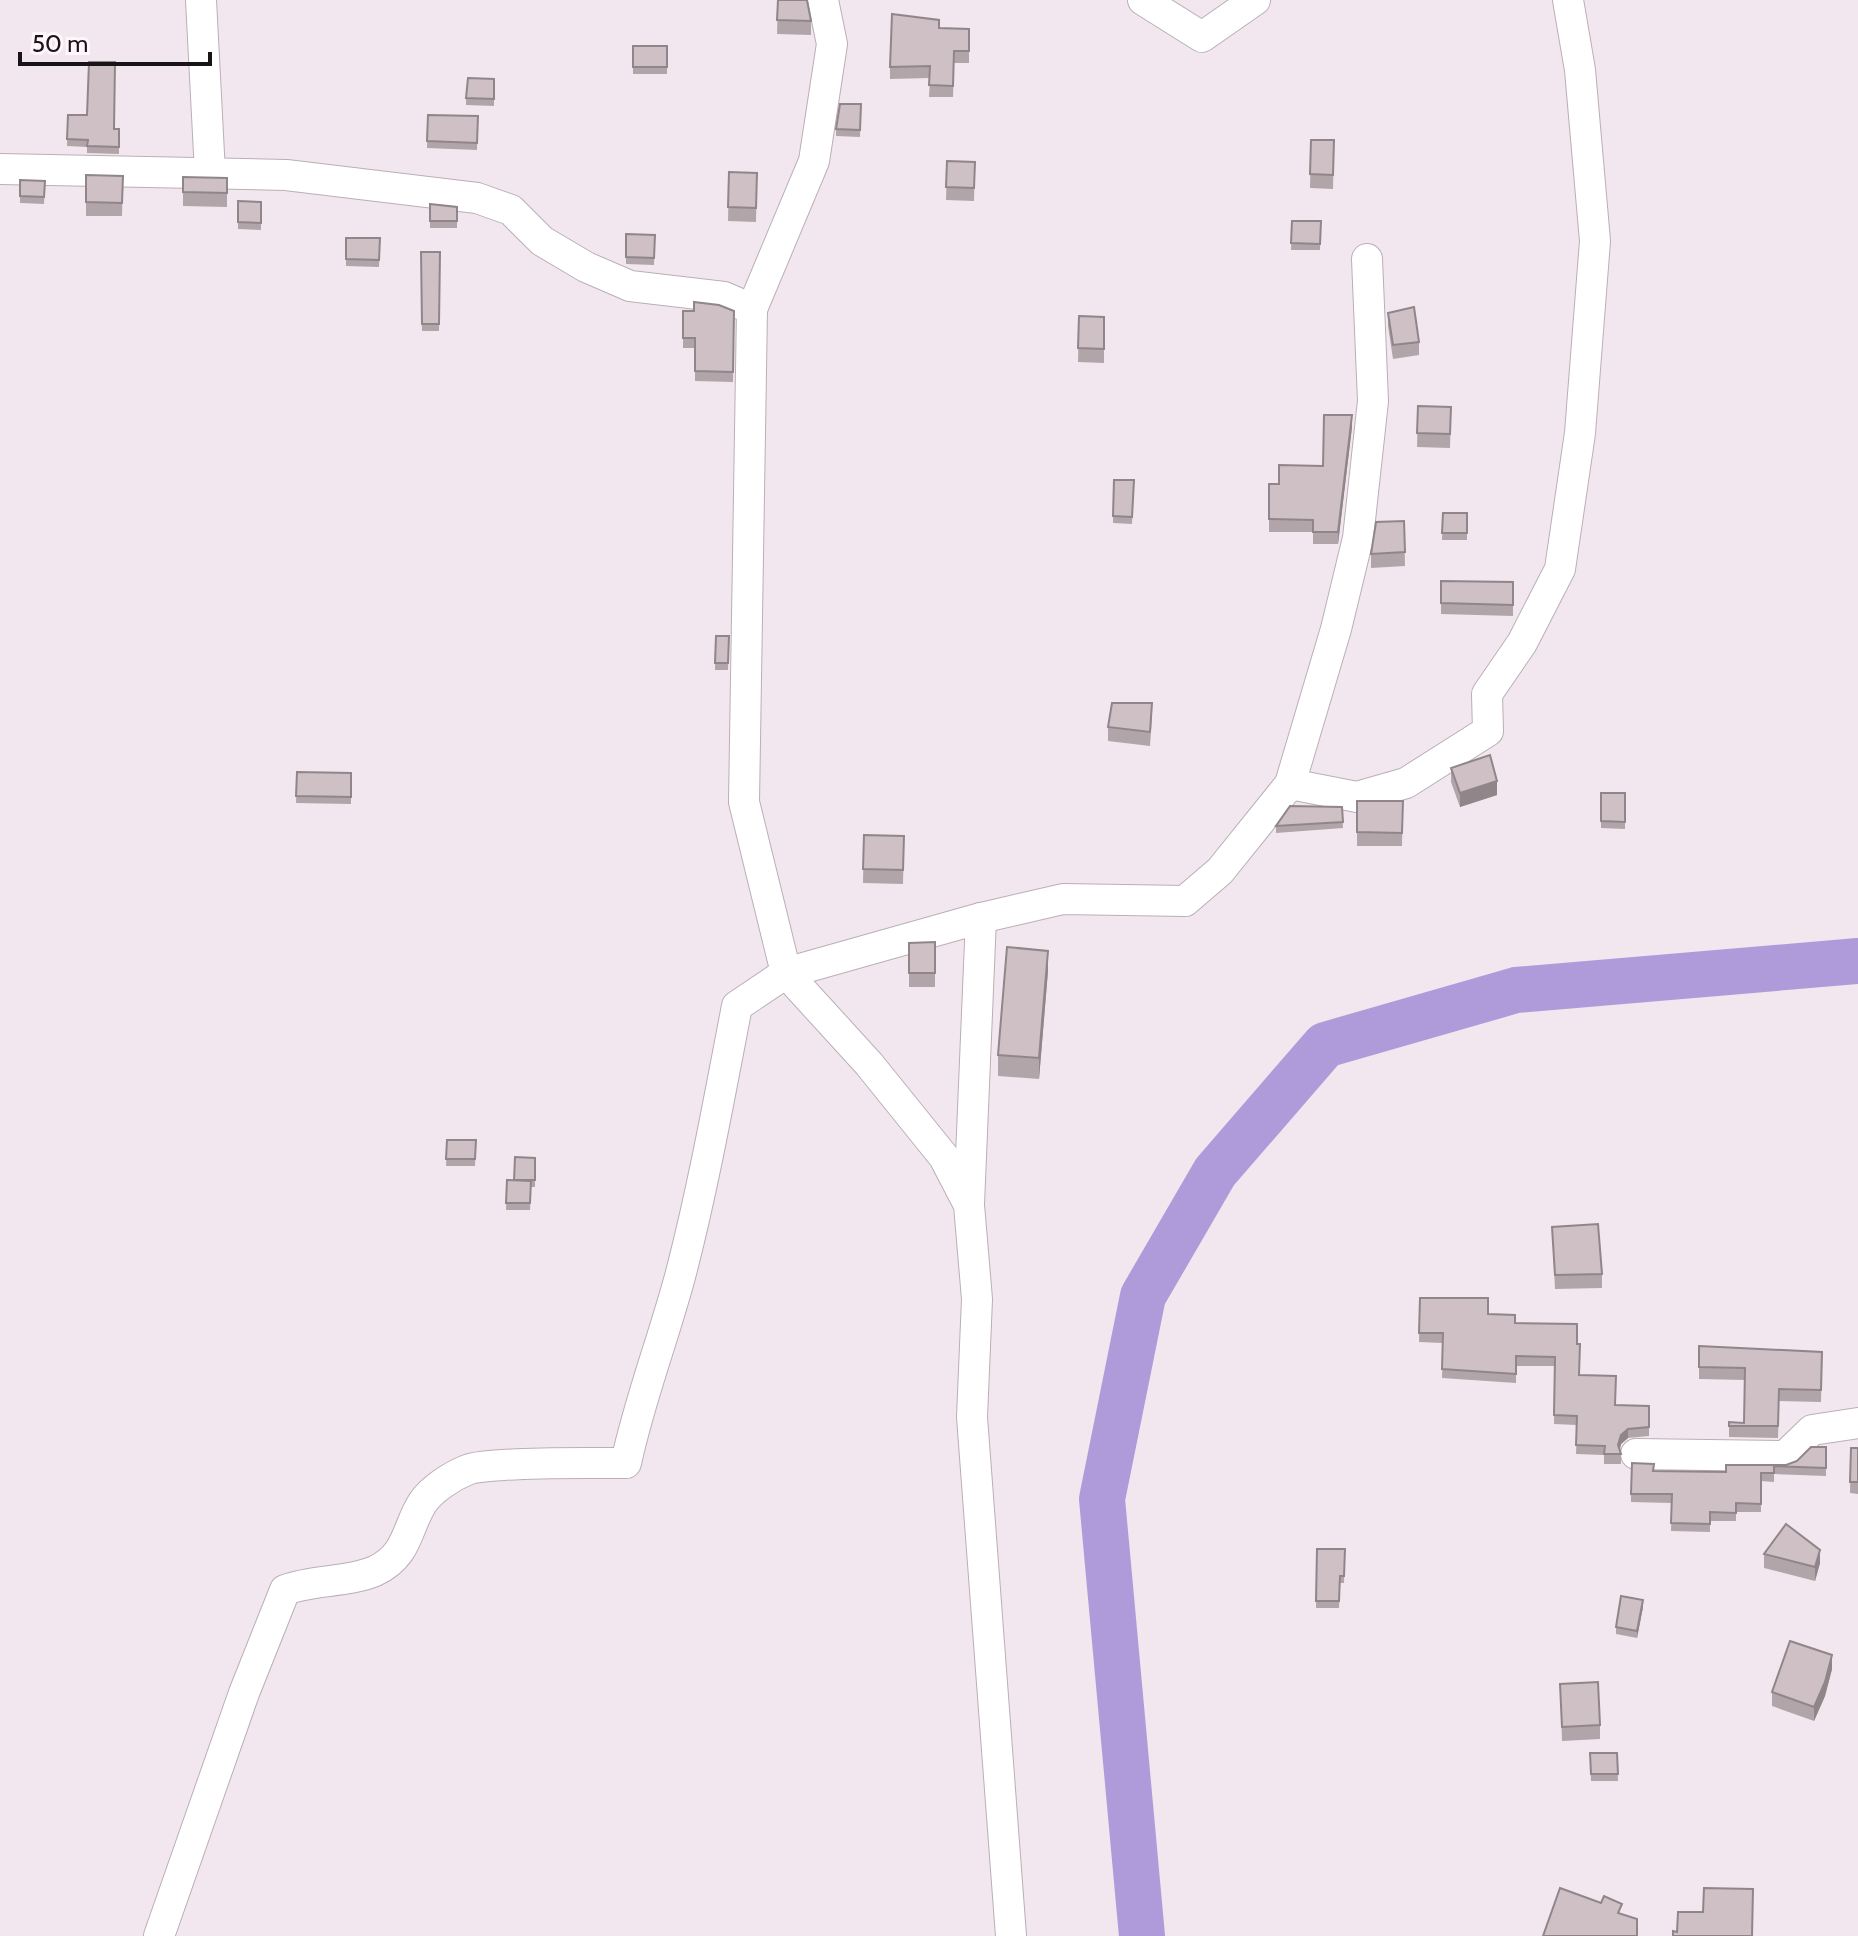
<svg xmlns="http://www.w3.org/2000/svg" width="1858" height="1936" font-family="Cabin,sans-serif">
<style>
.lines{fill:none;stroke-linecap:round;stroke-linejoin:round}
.river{stroke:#af9bda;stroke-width:46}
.minor-casing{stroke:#baafb6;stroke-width:32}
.minor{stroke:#fff;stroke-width:30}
.wall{fill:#b1a5a9}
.shaded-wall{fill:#908689}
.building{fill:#cec0c4;stroke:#908689;stroke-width:2}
</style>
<rect width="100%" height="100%" fill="#f3e7ef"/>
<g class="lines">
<path class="river" d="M 1142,1936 L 1102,1499 L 1143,1296 L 1215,1172 L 1325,1045 L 1516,990 L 1858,961"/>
<defs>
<g id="minor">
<path d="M 201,0 L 210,173"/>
<path d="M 1143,0 L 1202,37 L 1255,0"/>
<path d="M 0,169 L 286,175 L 477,198 L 511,210 L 542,241 L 586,267 L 630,286 L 724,297 L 752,309 L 744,802 L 786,973 L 869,1064 L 944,1157 L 969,1205 L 977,1299 L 972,1417 L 1011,1936"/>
<path d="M 752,309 L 814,161 L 832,44 L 823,0"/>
<path d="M 1290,784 L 1336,629 L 1358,538 L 1373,401 L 1367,259"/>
<path d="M 969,1204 L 981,918"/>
<path d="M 1636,1454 L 1785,1456 L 1812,1430 L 1858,1423"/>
<path d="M 159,1936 L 244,1693 L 285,1590 C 314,1579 347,1583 375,1571 C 409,1555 406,1528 423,1502 C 432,1489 452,1476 467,1470 C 477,1466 492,1466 503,1465 C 544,1462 585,1463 626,1463 C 640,1397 665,1335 682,1269 C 704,1183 720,1094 737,1006 L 786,973 L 981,918 L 1063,899 L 1185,901 L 1220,871 L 1290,784 L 1357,797 L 1406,783 L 1488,731 L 1487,694 L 1522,643 L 1560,569 L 1580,433 L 1595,241 L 1580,70 L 1568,0"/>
</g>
</defs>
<use href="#minor" class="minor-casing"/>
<use href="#minor" class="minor"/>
</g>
<g class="wall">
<path d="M 778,0 L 811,21 L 811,35 L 777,34 Z"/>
<path d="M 939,28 L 969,29 L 969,63 L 954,63 L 953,97 L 929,97 L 930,78 L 890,79 L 890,67 Z"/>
<rect x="633" y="46" width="34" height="28"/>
<path d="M 494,79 L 494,106 L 466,105 L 466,98 Z"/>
<path d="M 861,104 L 860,137 L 836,136 L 836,129 Z"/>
<path d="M 68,115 L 114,129 L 119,129 L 119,154 L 87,153 L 87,147 L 67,146 Z"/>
<path d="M 428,115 L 478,116 L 477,150 L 427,148 Z"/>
<path d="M 1311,140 L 1334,140 L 1333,189 L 1310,188 Z"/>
<path d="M 947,161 L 975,162 L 974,201 L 946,200 Z"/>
<path d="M 729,172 L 757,173 L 756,222 L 728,221 Z"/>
<path d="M 86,175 L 123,176 L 122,216 L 86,216 Z"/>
<path d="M 183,177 L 227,178 L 227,207 L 183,206 Z"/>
<path d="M 20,180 L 45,181 L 44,204 L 20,203 Z"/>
<path d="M 238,201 L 261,202 L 261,230 L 238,229 Z"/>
<path d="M 430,204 L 457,207 L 457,228 L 430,228 Z"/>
<path d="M 1292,221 L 1321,221 L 1320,250 L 1291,250 Z"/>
<path d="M 626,234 L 655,235 L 654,265 L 626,264 Z"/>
<path d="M 346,238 L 380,238 L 379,267 L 346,266 Z"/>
<path d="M 421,252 L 440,252 L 439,331 L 422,331 Z"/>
<path d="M 683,311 L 734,311 L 733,382 L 695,381 L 695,348 L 683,348 Z"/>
<path d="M 1388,313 L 1419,342 L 1419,355 L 1393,359 L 1388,326 Z"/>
<path d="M 1079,316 L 1104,317 L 1104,363 L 1078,362 Z"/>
<path d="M 1418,406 L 1451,407 L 1450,448 L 1417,447 Z"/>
<path d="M 1352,427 L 1338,544 L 1313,544 L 1313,532 L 1269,532 L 1269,484 L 1279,484 L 1323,466 Z"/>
<path d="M 1114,480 L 1134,480 L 1132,524 L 1113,523 Z"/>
<path d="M 1443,513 L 1467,513 L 1467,540 L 1442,540 Z"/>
<path d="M 1404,521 L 1405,566 L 1371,568 L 1371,554 Z"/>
<path d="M 1441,581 L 1513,582 L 1513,616 L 1441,614 Z"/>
<path d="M 716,636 L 729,636 L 728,670 L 715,670 Z"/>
<path d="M 1152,716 L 1150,746 L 1108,741 L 1108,727 Z"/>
<path d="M 1451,768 L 1497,795 L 1460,807 L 1451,782 Z"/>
<path d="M 297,772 L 351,773 L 351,804 L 296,803 Z"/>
<path d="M 1601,793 L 1625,793 L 1625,829 L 1601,828 Z"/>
<path d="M 1357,801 L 1403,801 L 1402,846 L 1357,846 Z"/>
<path d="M 1342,807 L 1343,828 L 1276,833 L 1276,826 Z"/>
<path d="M 864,835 L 904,836 L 903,884 L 863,883 Z"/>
<path d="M 935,942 L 935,987 L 909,987 L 909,943 Z"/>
<path d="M 1048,971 L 1039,1079 L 998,1076 L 998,1055 Z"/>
<path d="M 447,1140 L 476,1140 L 475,1166 L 446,1166 Z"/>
<path d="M 535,1158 L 535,1187 L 531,1187 L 530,1210 L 506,1210 L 507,1180 L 514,1180 Z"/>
<path d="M 1552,1227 L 1602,1274 L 1602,1288 L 1555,1289 Z"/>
<path d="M 1420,1298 L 1488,1314 L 1577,1344 L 1580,1375 L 1615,1405 L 1649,1406 L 1649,1436 L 1628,1438 L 1621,1444 L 1620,1450 L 1621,1454 L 1621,1464 L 1604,1464 L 1604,1455 L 1576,1454 L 1577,1425 L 1554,1424 L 1555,1366 L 1516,1366 L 1516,1383 L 1442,1378 L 1443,1343 L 1419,1342 Z"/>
<path d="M 1699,1346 L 1822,1352 L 1821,1402 L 1779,1401 L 1778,1438 L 1729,1437 L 1729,1422 L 1744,1423 L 1745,1380 L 1699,1379 Z"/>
<path d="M 1826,1447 L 1826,1476 L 1774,1474 L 1774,1482 L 1761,1481 L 1761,1512 L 1736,1512 L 1736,1521 L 1710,1521 L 1710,1532 L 1671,1531 L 1672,1503 L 1631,1502 L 1631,1494 L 1653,1471 L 1726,1472 L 1726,1465 L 1786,1465 Z"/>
<path d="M 1851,1448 L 1858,1448 L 1858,1494 L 1850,1493 Z"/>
<path d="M 1317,1549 L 1345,1549 L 1344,1583 L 1340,1583 L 1339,1608 L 1316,1608 Z"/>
<path d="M 1764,1554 L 1820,1563 L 1815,1581 L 1764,1568 Z"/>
<path d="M 1643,1607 L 1637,1638 L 1616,1634 L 1616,1627 Z"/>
<path d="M 1832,1669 L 1825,1696 L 1814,1721 L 1772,1706 L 1772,1692 Z"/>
<path d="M 1560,1684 L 1600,1725 L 1600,1739 L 1562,1741 Z"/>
<path d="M 1590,1753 L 1617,1753 L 1618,1781 L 1591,1781 Z"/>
</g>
<g class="shaded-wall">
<path d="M 1352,415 L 1352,427 L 1338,544 L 1338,532 Z"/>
<path d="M 1497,781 L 1497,795 L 1460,807 L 1460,793 Z"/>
<path d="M 1048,951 L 1048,971 L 1039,1079 L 1039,1058 Z"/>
<path d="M 1628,1429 L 1628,1438 L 1621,1444 L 1618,1455 L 1618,1445 L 1621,1435 Z"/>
<path d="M 1820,1550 L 1820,1563 L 1815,1581 L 1815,1567 Z"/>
<path d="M 1643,1600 L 1643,1607 L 1637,1638 L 1637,1631 Z"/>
<path d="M 1832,1655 L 1832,1669 L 1825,1696 L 1814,1721 L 1814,1707 Z"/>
</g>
<g class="building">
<path d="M 778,0 L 807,0 L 811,21 L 777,20 Z"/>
<path d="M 892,14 L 939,20 L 939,28 L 969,29 L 969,51 L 954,51 L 953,86 L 929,85 L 930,66 L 890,67 Z"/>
<rect x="633" y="46" width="34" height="21"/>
<path d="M 89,62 L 115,62 L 114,129 L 119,129 L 119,147 L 87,146 L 88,140 L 67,139 L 68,115 L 87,115 Z"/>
<path d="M 468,78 L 494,79 L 494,99 L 466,98 Z"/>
<path d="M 840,104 L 861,104 L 860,130 L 836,129 Z"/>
<path d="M 428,115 L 478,116 L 477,143 L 427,141 Z"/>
<path d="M 1311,140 L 1334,140 L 1333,175 L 1310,174 Z"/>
<path d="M 947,161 L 975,162 L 974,188 L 946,187 Z"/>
<path d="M 729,172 L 757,173 L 756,208 L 728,207 Z"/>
<path d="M 86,175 L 123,176 L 122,203 L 86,202 Z"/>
<path d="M 183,177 L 227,178 L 227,193 L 183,192 Z"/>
<path d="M 20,180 L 45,181 L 44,197 L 20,196 Z"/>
<path d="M 238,201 L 261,202 L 261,223 L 238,222 Z"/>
<path d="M 430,204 L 457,207 L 457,221 L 430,221 Z"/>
<path d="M 1292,221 L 1321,221 L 1320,244 L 1291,243 Z"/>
<path d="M 626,234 L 655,235 L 654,258 L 626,257 Z"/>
<path d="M 346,238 L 380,238 L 379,260 L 346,259 Z"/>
<path d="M 421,252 L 440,252 L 439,324 L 422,324 Z"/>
<path d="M 694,302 L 719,305 L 734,311 L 733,372 L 695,371 L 695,338 L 683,338 L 683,311 L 694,311 Z"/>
<path d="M 1414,307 L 1419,342 L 1393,345 L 1388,313 Z"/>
<path d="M 1079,316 L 1104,317 L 1104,349 L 1078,348 Z"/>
<path d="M 1418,406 L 1451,407 L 1450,434 L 1417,433 Z"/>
<path d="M 1324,415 L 1352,415 L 1338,532 L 1313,532 L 1313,520 L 1269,519 L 1269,484 L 1279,484 L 1279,465 L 1323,466 Z"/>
<path d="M 1114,480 L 1134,480 L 1132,517 L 1113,516 Z"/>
<path d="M 1443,513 L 1467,513 L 1467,533 L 1442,533 Z"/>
<path d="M 1404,521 L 1405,552 L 1371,554 L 1376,522 Z"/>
<path d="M 1441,581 L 1513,582 L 1513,605 L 1441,603 Z"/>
<path d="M 716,636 L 729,636 L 728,663 L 715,663 Z"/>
<path d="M 1112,703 L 1152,703 L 1150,732 L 1108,727 Z"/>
<path d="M 1490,755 L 1497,781 L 1460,793 L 1451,768 Z"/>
<path d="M 297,772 L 351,773 L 351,797 L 296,796 Z"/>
<path d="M 1601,793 L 1625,793 L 1625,822 L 1601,821 Z"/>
<path d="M 1357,801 L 1403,801 L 1402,833 L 1357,832 Z"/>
<path d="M 1290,806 L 1342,807 L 1343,822 L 1276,826 Z"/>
<path d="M 864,835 L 904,836 L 903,870 L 863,869 Z"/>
<path d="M 935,942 L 935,973 L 909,973 L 909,943 Z"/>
<path d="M 1007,947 L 1048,951 L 1039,1058 L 998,1055 Z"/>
<path d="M 447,1140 L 476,1140 L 475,1159 L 446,1159 Z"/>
<path d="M 515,1157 L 535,1158 L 535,1180 L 514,1180 Z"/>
<path d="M 507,1180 L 531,1181 L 530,1203 L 506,1203 Z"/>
<path d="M 1598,1224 L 1602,1274 L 1555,1275 L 1552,1227 Z"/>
<path d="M 1420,1298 L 1488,1298 L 1488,1314 L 1515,1315 L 1515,1323 L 1577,1324 L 1577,1344 L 1580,1344 L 1579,1375 L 1616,1376 L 1615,1405 L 1649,1406 L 1649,1427 L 1628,1429 L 1621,1435 L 1618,1445 L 1621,1454 L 1604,1454 L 1605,1446 L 1576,1445 L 1577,1416 L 1554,1415 L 1555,1357 L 1516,1356 L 1516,1374 L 1442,1369 L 1443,1333 L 1419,1333 Z"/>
<path d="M 1699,1346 L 1822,1352 L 1821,1390 L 1779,1389 L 1778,1426 L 1729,1426 L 1729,1422 L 1744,1423 L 1745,1368 L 1699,1367 Z"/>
<path d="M 1811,1447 L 1826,1447 L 1826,1468 L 1774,1466 L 1774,1473 L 1761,1473 L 1761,1504 L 1736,1503 L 1736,1513 L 1710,1512 L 1710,1524 L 1671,1523 L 1672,1494 L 1631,1494 L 1632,1463 L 1654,1464 L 1653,1471 L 1726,1472 L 1726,1465 L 1786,1465 L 1797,1461 Z"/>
<path d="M 1851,1448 L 1858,1448 L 1858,1482 L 1850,1482 Z"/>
<path d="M 1786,1524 L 1820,1550 L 1815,1567 L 1764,1554 Z"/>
<path d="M 1317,1549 L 1345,1549 L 1344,1576 L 1340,1576 L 1339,1601 L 1316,1601 Z"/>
<path d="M 1621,1596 L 1643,1600 L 1637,1631 L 1616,1627 Z"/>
<path d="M 1790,1641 L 1832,1655 L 1825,1682 L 1814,1707 L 1772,1692 Z"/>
<path d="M 1598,1682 L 1600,1725 L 1562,1727 L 1560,1684 Z"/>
<path d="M 1590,1753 L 1617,1753 L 1618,1774 L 1591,1774 Z"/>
<path d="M 1560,1888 L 1601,1903 L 1604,1896 L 1622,1904 L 1618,1913 L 1637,1919 L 1637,1936 L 1543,1936 Z"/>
<path d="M 1704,1888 L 1753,1889 L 1752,1936 L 1673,1936 L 1673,1931 L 1677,1932 L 1678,1912 L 1703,1912 Z"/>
</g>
<path d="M20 52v12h190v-12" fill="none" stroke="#191517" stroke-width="4"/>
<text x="32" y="52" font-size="24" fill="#191517" stroke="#fff5fb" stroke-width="6" paint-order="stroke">50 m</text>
</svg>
